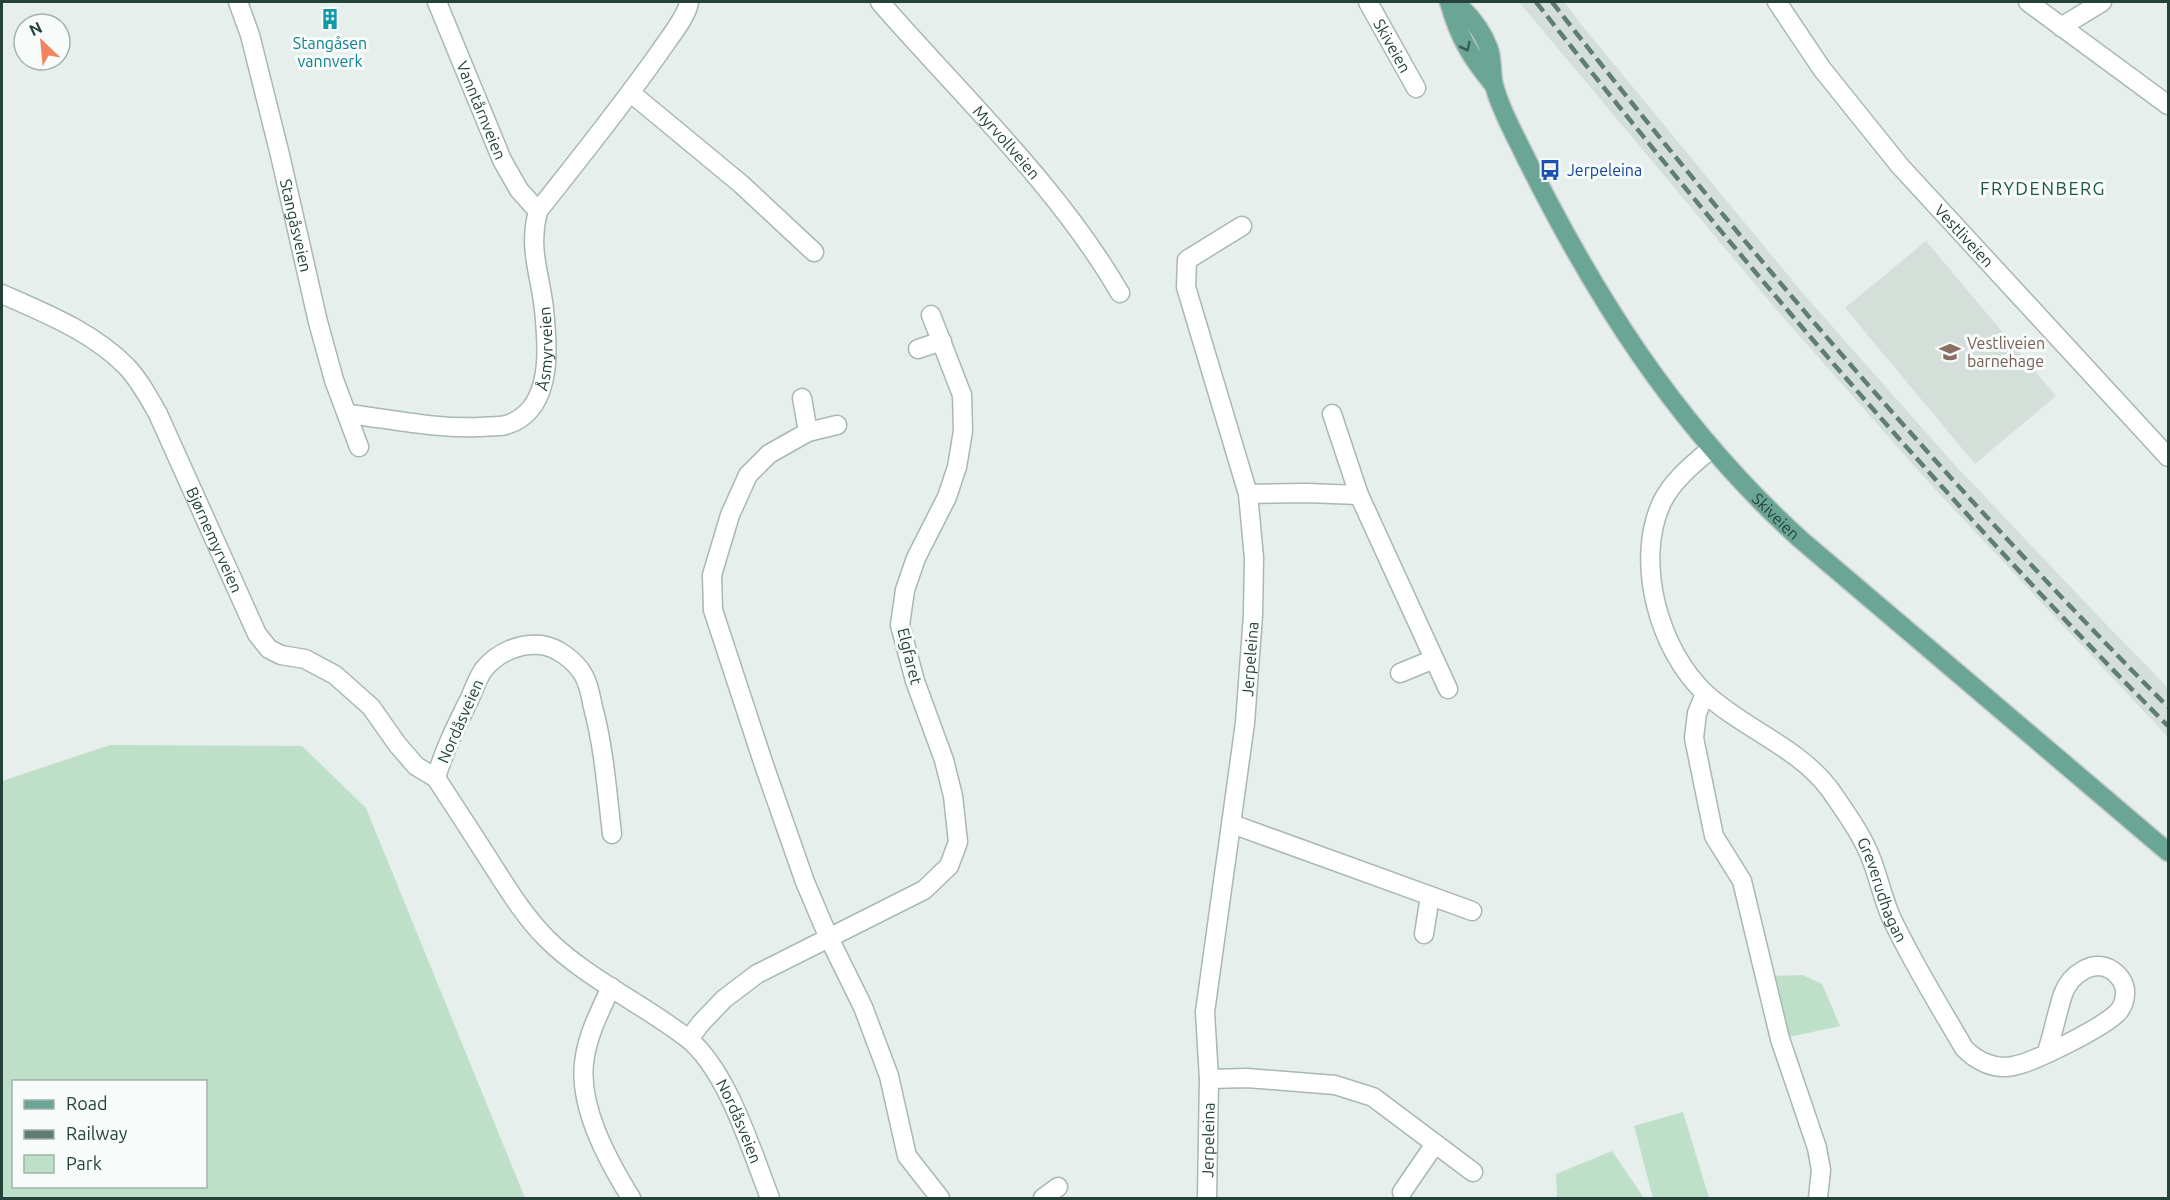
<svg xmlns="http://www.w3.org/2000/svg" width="2170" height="1200" font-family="Ubuntu,sans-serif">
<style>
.built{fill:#d4dfda}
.green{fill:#bfe0c8;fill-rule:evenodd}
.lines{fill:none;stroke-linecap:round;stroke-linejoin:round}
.minor-casing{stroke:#a8b8b2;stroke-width:21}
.major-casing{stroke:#c2cac8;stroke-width:21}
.minor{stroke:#fff;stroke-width:18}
.major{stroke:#6aa596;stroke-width:18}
.rail{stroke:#5f7d75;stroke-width:4.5;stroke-dasharray:12 6;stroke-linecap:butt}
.oneway{stroke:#365b51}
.labels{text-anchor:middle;stroke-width:6;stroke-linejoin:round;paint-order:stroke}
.culture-label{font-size:16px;fill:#0d838f;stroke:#f7fbf9}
.street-label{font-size:16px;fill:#24423a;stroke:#f7fbf9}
.transit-label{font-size:16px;fill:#164399;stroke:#f7fbf9;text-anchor:start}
.education-label{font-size:16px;fill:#785e54;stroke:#f7fbf9;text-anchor:start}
.neighbourhood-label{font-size:18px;letter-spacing:1.5px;fill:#1f5548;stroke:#f7fbf9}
</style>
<rect width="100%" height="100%" fill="#e6efeb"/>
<g class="built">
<path d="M 1519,2 L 1564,2 L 1580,23 L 1801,291 L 1953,463 L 2101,619 L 2168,688 L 2168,737 L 1931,485 L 1775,308 Z"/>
<path d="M 1926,241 L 2056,396 L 1975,464 L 1845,308 Z"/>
</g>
<g class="green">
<path d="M 110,745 L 302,746 L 366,808 L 525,1198 L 2,1198 L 2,781 ZM 14,1082 L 206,1082 L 206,1186 L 14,1186 Z"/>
<path d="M 1803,975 L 1822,984 L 1840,1026 L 1780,1039 L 1766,976 Z"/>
<path d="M 1683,1112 L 1709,1198 L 1653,1198 L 1634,1126 Z"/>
<path d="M 1612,1151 L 1644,1198 L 1557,1198 L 1556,1174 Z"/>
</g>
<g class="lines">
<defs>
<g id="minor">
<path id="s1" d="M 238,2 L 250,35 L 280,155 L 318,322 L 334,380 L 359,447"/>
<path id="s2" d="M 437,2 L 502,160 L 519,190 L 538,211"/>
<path id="s3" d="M 880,2 C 961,95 1058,186 1120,293"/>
<path id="s4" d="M 1368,2 L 1416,88"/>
<path id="s5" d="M 1777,2 L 1822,69 L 1900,166 L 2168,457"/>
<path d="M 2028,2 L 2168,105"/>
<path d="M 2061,27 L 2102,2"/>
<path d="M 631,93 L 741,184 L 814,252"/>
<path id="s6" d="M 2,294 C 45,313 93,332 127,367 C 140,381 149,398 158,414 L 257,634 L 269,649 L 281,655 L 305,659 L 335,675 L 371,707 L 397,744 L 416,766 L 436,778"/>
<path d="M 918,349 L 942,341"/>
<path d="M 802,398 L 808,432"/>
<path id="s7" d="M 348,414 C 391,419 435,429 479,427 C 488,426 498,427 506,425 C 516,422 526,415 532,407 C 551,381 547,340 544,309 C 540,273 528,249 538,211 C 579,159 621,107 659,53 C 668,39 687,17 689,2"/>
<path d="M 1332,414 L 1359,495 L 1448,689"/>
<path d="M 837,425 L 808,432 L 769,454 L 748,475 L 730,515 L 712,575 L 713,610 L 764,765 L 805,882 L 828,936 L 863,1007 L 889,1076 L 907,1156 L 940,1198"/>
<path id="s8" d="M 1711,449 C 1693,464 1673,480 1662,502 C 1634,561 1659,651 1706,694 C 1745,730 1799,747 1831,791 C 1846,813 1863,836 1872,861 C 1879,879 1883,899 1891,917 C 1912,962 1939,1005 1964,1048 C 1976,1061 1995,1070 2013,1066 C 2033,1063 2106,1026 2119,1011 C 2122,1007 2125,1000 2125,994 C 2126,985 2120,976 2113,971 C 2094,957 2070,975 2063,994 C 2057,1013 2053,1033 2047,1052"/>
<path d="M 1248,494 L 1306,493 L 1359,495"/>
<path d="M 1400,673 L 1434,659"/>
<path d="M 1705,694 L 1697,713 L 1694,738 L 1714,836 L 1742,881 L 1780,1039 L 1817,1148 L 1821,1170 L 1818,1198"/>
<path d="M 1232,824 L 1472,911"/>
<path id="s9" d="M 612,834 C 607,791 604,748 593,707 C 591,697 589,685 584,676 C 576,661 557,647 541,645 C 520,643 498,652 484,669 C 478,677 474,689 470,698 C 457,724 444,750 436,778 C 455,807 474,836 493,866 C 509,891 525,917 547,939 C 586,978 643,1004 687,1038 C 727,1069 752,1152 770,1198"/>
<path d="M 1424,934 L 1430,896"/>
<path d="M 611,987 C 601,1009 589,1032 585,1056 C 576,1103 607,1159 631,1198"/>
<path d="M 689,1039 L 701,1023 L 724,999 L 757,974 L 924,890 L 949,866 L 958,842 L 953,796 L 944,760 L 915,681 L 900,625 L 905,590 L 916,558 L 947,497 L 957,467 L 963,431 L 962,395 L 931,315"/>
<path d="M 1209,1079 L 1247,1078 L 1335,1085 L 1373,1097 L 1473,1172"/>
<path d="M 1402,1192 L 1435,1144"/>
<path d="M 1043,1198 L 1058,1187"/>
<path id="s10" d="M 1207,1198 L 1209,1079 L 1205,1012 L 1245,723 L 1253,615 L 1254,558 L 1248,494 L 1186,287 L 1187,260 L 1242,226"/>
</g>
<g id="major">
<path d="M 1449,2 C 1459,37 1470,56 1493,84"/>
<path id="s11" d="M 1455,2 C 1470,15 1482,30 1489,49 C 1493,61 1491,74 1494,85 C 1499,105 1510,126 1519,144 C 1593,295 1675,425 1800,539 L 2168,852"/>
</g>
</defs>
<use href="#minor" class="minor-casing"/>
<use href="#major" class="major-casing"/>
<use href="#minor" class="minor"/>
<use href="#major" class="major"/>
<g class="rail">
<path d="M 1536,2 C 1734,254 1942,498 2168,726"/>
<path d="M 1552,2 C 1744,248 1948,485 2168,707"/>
</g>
</g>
<defs><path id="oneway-chevron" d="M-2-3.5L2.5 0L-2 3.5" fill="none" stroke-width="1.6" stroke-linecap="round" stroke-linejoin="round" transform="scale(1.5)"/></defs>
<use class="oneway" href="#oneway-chevron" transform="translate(1466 47) rotate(64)"/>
<defs>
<symbol id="building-bare" viewBox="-9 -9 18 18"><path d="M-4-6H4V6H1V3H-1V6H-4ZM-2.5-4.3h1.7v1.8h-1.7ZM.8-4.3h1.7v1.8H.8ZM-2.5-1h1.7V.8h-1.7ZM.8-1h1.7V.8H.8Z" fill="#0f9aa8" stroke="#f7fbf9" stroke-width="2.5" paint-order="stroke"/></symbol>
<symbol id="bus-bare" viewBox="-9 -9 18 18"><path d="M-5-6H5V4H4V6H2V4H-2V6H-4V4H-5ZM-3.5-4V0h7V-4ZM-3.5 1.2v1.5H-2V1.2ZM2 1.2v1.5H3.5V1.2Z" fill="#1a4fb4" stroke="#f7fbf9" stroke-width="2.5" paint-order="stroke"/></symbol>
<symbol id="school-bare" viewBox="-9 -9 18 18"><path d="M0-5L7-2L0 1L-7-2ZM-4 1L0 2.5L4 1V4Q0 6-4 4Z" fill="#8d6e63" stroke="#f7fbf9" stroke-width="2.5" paint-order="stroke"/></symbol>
</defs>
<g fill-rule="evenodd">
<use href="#building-bare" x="315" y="4" width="30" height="30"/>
<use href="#bus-bare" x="1535" y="155" width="30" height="30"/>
<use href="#school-bare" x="1935" y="337" width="30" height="30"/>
</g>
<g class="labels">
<g class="culture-label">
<text x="330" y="49">Stangåsen<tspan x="330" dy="18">vannverk</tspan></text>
</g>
<g class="street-label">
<text dy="6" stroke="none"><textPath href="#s4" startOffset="50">Skiveien</textPath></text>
<text dy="6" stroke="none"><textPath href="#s2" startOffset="117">Vanntårnveien</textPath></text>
<text dy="6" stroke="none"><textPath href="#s3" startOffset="189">Myrvollveien</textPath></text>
<text dy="6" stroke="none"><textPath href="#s1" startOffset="231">Stangåsveien</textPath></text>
<text dy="6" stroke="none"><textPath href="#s5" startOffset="300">Vestliveien</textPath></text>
<text dy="6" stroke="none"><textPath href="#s7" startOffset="252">Åsmyrveien</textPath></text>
<text dy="6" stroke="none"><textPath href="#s11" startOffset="614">Skiveien</textPath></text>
<text dy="6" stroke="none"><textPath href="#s6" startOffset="340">Bjørnemyrveien</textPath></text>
<text transform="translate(910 656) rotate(76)" y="6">Elgfaret</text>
<text dy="6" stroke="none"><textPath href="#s10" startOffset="542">Jerpeleina</textPath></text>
<text transform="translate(460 721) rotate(-66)" y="6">Nordåsveien</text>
<text dy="6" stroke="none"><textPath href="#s8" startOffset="552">Greverudhagan</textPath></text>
<text dy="6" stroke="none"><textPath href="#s9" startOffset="866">Nordåsveien</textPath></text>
<text dy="6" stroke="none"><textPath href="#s10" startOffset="58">Jerpeleina</textPath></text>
</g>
<g class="transit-label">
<text x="1567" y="176">Jerpeleina</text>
</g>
<g class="education-label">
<text x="1967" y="349">Vestliveien<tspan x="1967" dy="18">barnehage</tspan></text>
</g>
<g class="neighbourhood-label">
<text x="2043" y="195">FRYDENBERG</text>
</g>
</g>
<rect width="2170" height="1200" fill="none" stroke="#24423a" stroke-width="6"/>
<rect x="12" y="1080" width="195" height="108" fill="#f7fbf9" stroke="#a3b1ad" stroke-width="1.5"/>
<rect x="24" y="1100" width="30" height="9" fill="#6aa596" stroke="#a3b1ad" stroke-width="1.5"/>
<text x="66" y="1110" font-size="18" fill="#24423a">Road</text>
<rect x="24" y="1130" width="30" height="9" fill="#5f7d75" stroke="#a3b1ad" stroke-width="1.5"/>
<text x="66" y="1140" font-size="18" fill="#24423a">Railway</text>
<rect x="24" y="1155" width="30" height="18" fill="#bfe0c8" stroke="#a3b1ad" stroke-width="1.5"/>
<text x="66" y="1170" font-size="18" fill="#24423a">Park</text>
<g transform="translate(42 42) rotate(334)"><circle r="28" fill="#f7fbf9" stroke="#a3b1ad" stroke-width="1.5"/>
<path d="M0-4.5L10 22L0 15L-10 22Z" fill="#f4845f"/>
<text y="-9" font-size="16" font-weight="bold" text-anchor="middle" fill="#24423a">N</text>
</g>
</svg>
